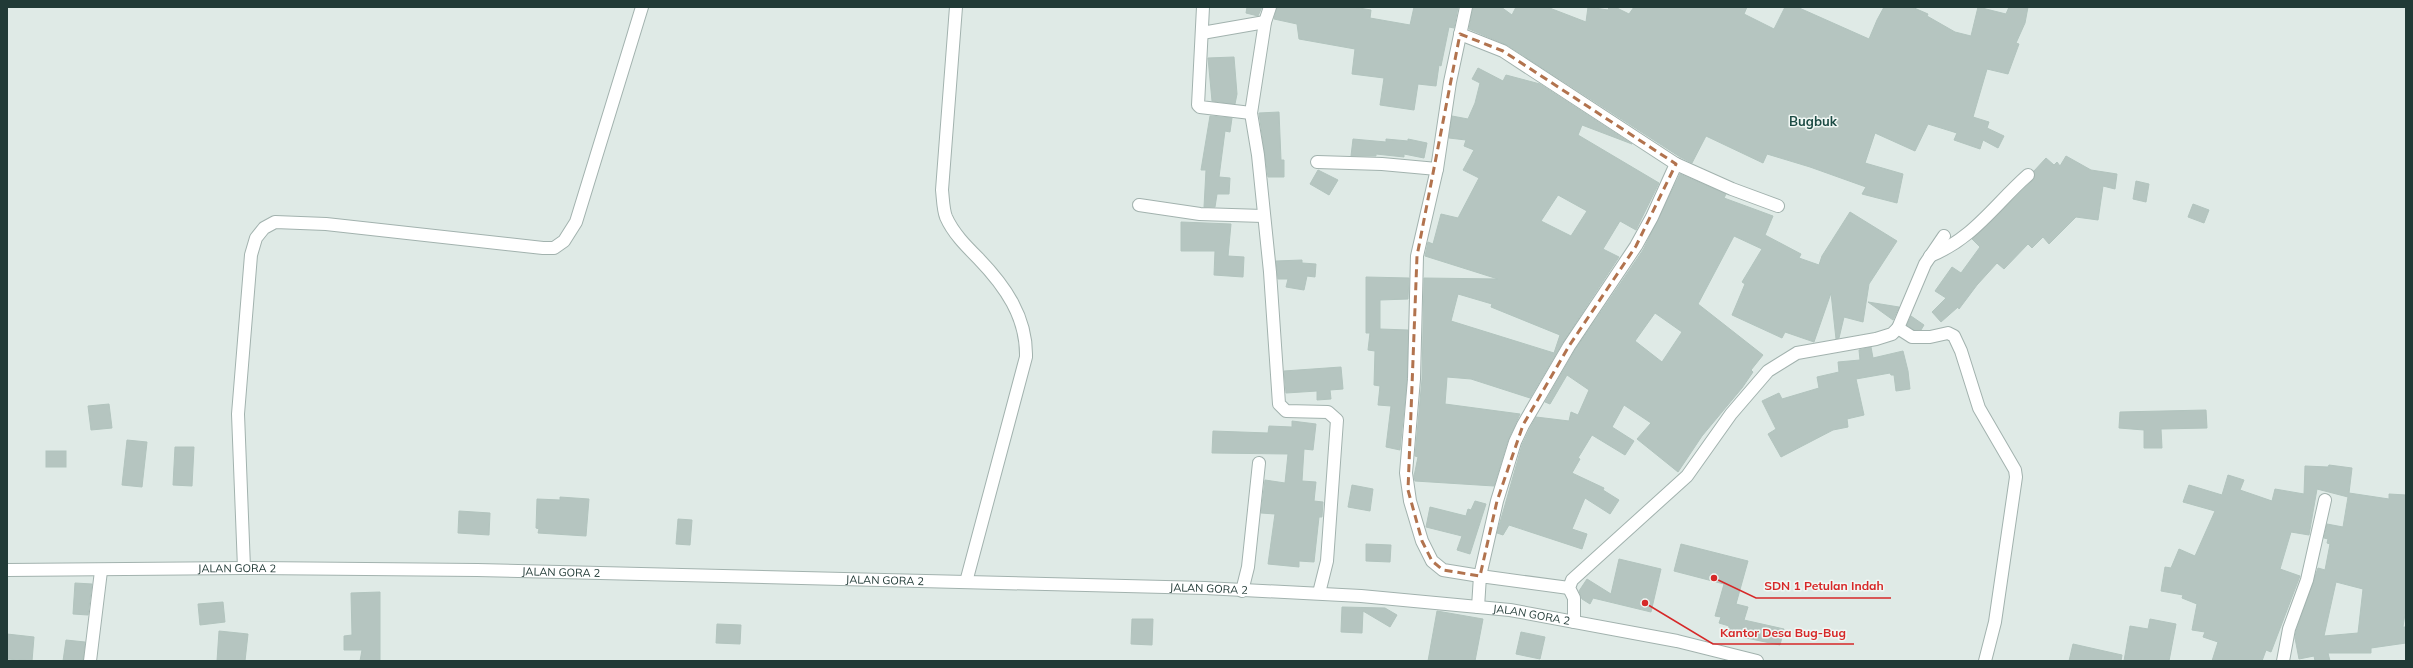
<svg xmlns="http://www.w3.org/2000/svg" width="2413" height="668" font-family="Mulish,sans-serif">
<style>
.building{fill:#b5c5c0;stroke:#b2c4be;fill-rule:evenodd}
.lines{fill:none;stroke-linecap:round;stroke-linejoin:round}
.minor-casing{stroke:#a2b2ae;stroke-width:14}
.minor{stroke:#fff;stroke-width:12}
.marked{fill:none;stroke:#b2734e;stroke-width:3;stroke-dasharray:8 5;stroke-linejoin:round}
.labels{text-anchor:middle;stroke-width:3;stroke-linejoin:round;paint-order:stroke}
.street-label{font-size:11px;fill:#213a36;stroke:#f0f7f4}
.quarter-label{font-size:13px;font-weight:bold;fill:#1d4c45;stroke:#f0f7f4}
.leader{fill:none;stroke:#d62828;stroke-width:1.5}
.callout-dot{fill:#d62828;stroke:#f0f7f4;stroke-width:1.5}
.callout-label{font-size:12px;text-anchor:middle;font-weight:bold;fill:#d62828;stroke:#f0f7f4;stroke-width:3;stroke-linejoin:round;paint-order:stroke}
</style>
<rect width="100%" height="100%" fill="#dfeae6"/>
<g class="building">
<path d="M 1247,7 L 1262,7 L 1258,16 L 1246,13 Z"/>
<path d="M 1277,7 L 1353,7 L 1371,10 L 1370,18 L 1410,25 L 1414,7 L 1458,7 L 1454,28 L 1449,27 L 1441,66 L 1439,65 L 1436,86 L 1418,84 L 1414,110 L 1380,105 L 1384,78 L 1352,74 L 1355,49 L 1299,39 L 1297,24 L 1274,19 Z"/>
<path d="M 1473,7 L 1501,7 L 1512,15 L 1516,7 L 1547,7 L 1586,22 L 1588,7 L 1608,10 L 1609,7 L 1615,7 L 1629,14 L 1634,7 L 1747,7 L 1744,14 L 1774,29 L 1785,7 L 1797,7 L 1869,39 L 1877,20 L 1884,7 L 1912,7 L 1928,14 L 1927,16 L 1955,32 L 1971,36 L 1978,7 L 2006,14 L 2009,7 L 2028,7 L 2025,23 L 2016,43 L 2019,44 L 2008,74 L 1987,69 L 1973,117 L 1989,122 L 1987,128 L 2004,136 L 1998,148 L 1983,140 L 1980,149 L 1954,140 L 1957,133 L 1928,124 L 1915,151 L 1875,133 L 1865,163 L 1903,174 L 1897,203 L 1862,194 L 1866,187 L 1810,167 L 1767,154 L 1763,163 L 1706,136 L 1692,163 L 1680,157 L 1507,45 L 1469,29 Z"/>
<path d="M 1234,57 L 1237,94 L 1235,104 L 1212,101 L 1208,58 Z"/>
<path d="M 1478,68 L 1503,81 L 1506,75 L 1540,84 L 1632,144 L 1582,125 L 1578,135 L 1659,183 L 1636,230 L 1620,221 L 1603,249 L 1619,257 L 1563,342 L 1530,398 L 1471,379 L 1447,377 L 1445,404 L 1520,414 L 1508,440 L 1494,486 L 1415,481 L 1414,476 L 1418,457 L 1415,456 L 1422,379 L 1424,278 L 1498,279 L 1425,256 L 1428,242 L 1433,244 L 1441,214 L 1458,218 L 1479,178 L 1463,170 L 1474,150 L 1464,146 L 1466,140 L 1449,138 L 1452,116 L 1468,119 L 1475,103 L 1480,83 L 1472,79 ZM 1558,195 L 1587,211 L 1571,236 L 1541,221 ZM 1458,294 L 1492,304 L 1491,307 L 1560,335 L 1554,353 L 1451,321 Z"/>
<path d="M 1279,112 L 1281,160 L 1284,160 L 1284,177 L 1268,177 L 1259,113 Z"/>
<path d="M 1210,116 L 1232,118 L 1230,132 L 1225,131 L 1219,177 L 1230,178 L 1229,194 L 1217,194 L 1215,207 L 1204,207 L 1206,170 L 1201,170 Z"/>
<path d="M 1353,139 L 1386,142 L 1386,139 L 1408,141 L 1408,139 L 1427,143 L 1424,158 L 1404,154 L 1404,157 L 1376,154 L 1376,156 L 1351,156 Z"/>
<path d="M 2066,156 L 2091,170 L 2117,174 L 2115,189 L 2103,186 L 2098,220 L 2076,217 L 2049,244 L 2043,237 L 2032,248 L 2028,244 L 2004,269 L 1997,263 L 1977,285 L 1959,309 L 1958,307 L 1941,322 L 1932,312 L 1946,298 L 1935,291 L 1952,267 L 1961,273 L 1980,247 L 1972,239 L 2033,180 L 2034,171 L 2046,158 L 2054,165 L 2057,162 L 2060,166 Z"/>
<path d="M 1318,170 L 1338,180 L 1329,195 L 1310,184 Z"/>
<path d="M 1680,174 L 1726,194 L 1724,198 L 1773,216 L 1765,235 L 1801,254 L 1799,258 L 1819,265 L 1822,256 L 1850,212 L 1897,241 L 1869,284 L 1863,322 L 1844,317 L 1839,338 L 1836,339 L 1831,293 L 1814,342 L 1785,332 L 1782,338 L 1732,315 L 1745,284 L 1742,282 L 1762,249 L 1734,236 L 1698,304 L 1763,355 L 1751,370 L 1753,372 L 1742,388 L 1702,436 L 1678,472 L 1637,439 L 1651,423 L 1624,405 L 1612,427 L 1634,441 L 1625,455 L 1592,435 L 1578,458 L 1580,459 L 1572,473 L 1604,488 L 1603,490 L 1619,500 L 1610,514 L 1585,498 L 1572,529 L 1587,534 L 1582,549 L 1509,525 L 1503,535 L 1497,533 L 1522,445 L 1530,428 L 1536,417 L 1569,421 L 1571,412 L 1578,415 L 1589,390 L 1567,375 L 1550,404 L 1545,402 L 1575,350 L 1643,250 ZM 1655,313 L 1682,332 L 1662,362 L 1635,341 Z"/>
<path d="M 2136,181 L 2149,184 L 2146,202 L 2133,199 Z"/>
<path d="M 2193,204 L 2209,210 L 2204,223 L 2188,217 Z"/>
<path d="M 1181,222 L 1231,224 L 1228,256 L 1244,257 L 1243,277 L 1214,275 L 1215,251 L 1181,251 Z"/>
<path d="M 1302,260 L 1302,263 L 1316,264 L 1315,277 L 1307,276 L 1304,290 L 1286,287 L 1288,279 L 1278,279 L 1276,261 Z"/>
<path d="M 1366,277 L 1409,278 L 1408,299 L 1380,300 L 1380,329 L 1408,330 L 1407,379 L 1400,450 L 1386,447 L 1391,406 L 1378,405 L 1380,386 L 1374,385 L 1375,351 L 1368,350 L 1370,333 L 1366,333 Z"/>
<path d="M 1868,302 L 1899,307 L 1893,320 Z"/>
<path d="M 1911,316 L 1924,325 L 1921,330 L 1914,330 L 1907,325 Z"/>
<path d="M 1871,347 L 1873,358 L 1903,351 L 1908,371 L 1910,389 L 1896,391 L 1894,375 L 1891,375 L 1890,373 L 1856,379 L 1864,415 L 1847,419 L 1848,427 L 1833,430 L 1781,457 L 1768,434 L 1776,429 L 1762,401 L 1779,393 L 1782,399 L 1819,388 L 1817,377 L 1839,372 L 1838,362 L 1860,360 L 1859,350 Z"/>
<path d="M 1341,367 L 1343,389 L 1330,390 L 1331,399 L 1317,400 L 1317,391 L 1286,393 L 1284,371 Z"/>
<path d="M 109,404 L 112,428 L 91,430 L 88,406 Z"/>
<path d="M 2206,410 L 2207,428 L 2161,429 L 2162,448 L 2144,448 L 2144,430 L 2119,428 L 2120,412 Z"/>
<path d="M 1292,421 L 1316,424 L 1313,450 L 1304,449 L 1302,481 L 1316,482 L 1314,501 L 1323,502 L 1322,517 L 1319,517 L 1314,562 L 1299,561 L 1299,567 L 1268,564 L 1275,514 L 1261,513 L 1265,480 L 1285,483 L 1288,454 L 1212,453 L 1213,431 L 1268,433 L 1269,426 L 1292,427 Z"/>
<path d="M 127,440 L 147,442 L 142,487 L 122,485 Z"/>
<path d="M 175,447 L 194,447 L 192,486 L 173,485 Z"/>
<rect x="46" y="451" width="20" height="16"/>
<path d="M 2329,465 L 2352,468 L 2349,493 L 2389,499 L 2389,494 L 2406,495 L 2406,607 L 2403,627 L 2406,627 L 2406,643 L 2371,648 L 2371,653 L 2328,653 L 2330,661 L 2315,661 L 2314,656 L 2299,659 L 2295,638 L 2296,631 L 2318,568 L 2325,570 L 2330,544 L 2327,543 L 2328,539 L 2324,538 L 2327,524 L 2343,527 L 2348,497 L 2317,489 L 2309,535 L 2291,532 L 2280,569 L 2300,576 L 2271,652 L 2266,650 L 2262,661 L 2212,661 L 2218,642 L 2203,637 L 2205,632 L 2192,630 L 2197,604 L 2182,598 L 2183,595 L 2161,591 L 2165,567 L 2171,568 L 2179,549 L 2195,556 L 2215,511 L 2183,502 L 2189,485 L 2222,495 L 2228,475 L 2244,480 L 2240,490 L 2272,501 L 2275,489 L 2304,494 L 2305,466 L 2328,467 ZM 2336,582 L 2363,589 L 2358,633 L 2324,636 Z"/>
<path d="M 1352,485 L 1373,489 L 1370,511 L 1348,507 Z"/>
<path d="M 560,497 L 589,499 L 586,536 L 538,533 L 539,529 L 536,528 L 537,499 L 560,500 Z"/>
<path d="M 1475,501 L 1486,504 L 1470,554 L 1457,550 L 1462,536 L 1426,527 L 1430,507 L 1466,516 L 1468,509 L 1471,510 Z"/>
<path d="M 459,511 L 490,513 L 489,535 L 458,533 Z"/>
<path d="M 678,519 L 692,520 L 690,545 L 676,544 Z"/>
<path d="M 1366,544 L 1391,545 L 1390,562 L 1366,561 Z"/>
<path d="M 1681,544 L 1748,561 L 1736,604 L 1748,607 L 1744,620 L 1784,629 L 1780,645 L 1727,634 L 1729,626 L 1719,623 L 1721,617 L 1715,616 L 1724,584 L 1674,571 Z"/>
<path d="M 1619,559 L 1661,569 L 1651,612 L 1593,598 L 1590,604 L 1582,599 L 1579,591 L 1587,579 L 1611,594 Z"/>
<path d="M 75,583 L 92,584 L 88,615 L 73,614 Z"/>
<path d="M 380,592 L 380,661 L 360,661 L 362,650 L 344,650 L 344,636 L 352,635 L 351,593 Z"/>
<path d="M 223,602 L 225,622 L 200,625 L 198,604 Z"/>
<path d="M 1342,607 L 1385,608 L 1397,615 L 1390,627 L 1363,611 L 1362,633 L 1341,632 Z"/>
<path d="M 1437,611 L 1483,619 L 1475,661 L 1428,661 Z"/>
<path d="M 1132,619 L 1153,619 L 1152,645 L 1131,644 Z"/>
<path d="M 2150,619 L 2176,624 L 2169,661 L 2124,661 L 2130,626 L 2148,629 Z"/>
<path d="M 717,624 L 741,625 L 740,644 L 716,643 Z"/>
<path d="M 219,631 L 248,634 L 245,661 L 217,661 Z"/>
<path d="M 1521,632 L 1545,637 L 1540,659 L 1516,654 Z"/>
<path d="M 7,634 L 34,637 L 32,661 L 7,659 Z"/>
<path d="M 66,640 L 85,642 L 83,661 L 63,661 Z"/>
<path d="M 2073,644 L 2122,655 L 2121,661 L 2069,661 Z"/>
</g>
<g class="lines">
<defs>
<g id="minor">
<path d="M 956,7 L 942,190 C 943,198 943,209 946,217 C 953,233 966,246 978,258 C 1005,286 1027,317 1026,357 L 966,582"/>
<path d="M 1203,7 L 1198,105 L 1200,107 L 1251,113"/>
<path d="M 1270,7 L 1265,22 L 1251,113 L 1258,155 L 1270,272 L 1279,404 L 1286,411 L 1328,412 L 1337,420 L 1327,561 L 1319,593"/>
<path d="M 1466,7 L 1450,82 L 1437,169 L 1417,256 L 1414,379 L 1406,473 L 1410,501 L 1422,541 L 1432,561 L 1443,570 L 1480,576 L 1497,501 L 1515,442 L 1523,425 L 1569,346 L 1636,246 L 1652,217 L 1676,164"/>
<path d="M 1202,33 L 1265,22"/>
<path d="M 1460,34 L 1503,51 L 1676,164 L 1732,189 L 1778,206"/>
<path d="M 1317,162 L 1382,164 L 1437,169"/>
<path d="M 1139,205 L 1200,214 L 1263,216"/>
<path d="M 1930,256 C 1974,238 1994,205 2028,175"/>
<path d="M 1898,328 L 1925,264 L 1944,236"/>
<path d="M 244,568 L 238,414 L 251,255 L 256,238 L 264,228 L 275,222 L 326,224 L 543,248 L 554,248 L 564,241 L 576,222 L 642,7"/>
<path id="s1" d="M 7,570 L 244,568 L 477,570 L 1205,588 L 1361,596 L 1510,610 L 1677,641 L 1757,661"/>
<path d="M 1242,591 L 1248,567 L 1259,463"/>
<path d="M 1478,607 L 1480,576 L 1569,588"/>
<path d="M 1574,622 L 1574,598 L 1569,588 L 1572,580 L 1687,476 L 1731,414 L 1768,371 L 1797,353 L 1876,339 L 1892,334 L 1898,328 L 1912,337 L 1930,337 L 1948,333 L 1954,336 L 1961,351 L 1979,408 L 2015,470 L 2016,477 L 1995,622 L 1985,661"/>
<path d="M 90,661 L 101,571"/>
<path d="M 2283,661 L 2289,629 L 2307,580 L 2325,500"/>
</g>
</defs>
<use href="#minor" class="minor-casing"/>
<use href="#minor" class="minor"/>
</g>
<path class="marked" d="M 1460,34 L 1503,51 L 1676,164 L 1636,246 L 1569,346 L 1523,425 L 1497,501 L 1480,576 L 1443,570 L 1432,561 L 1422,541 L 1408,490 L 1417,256 Z"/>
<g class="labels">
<g class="street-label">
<text dy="4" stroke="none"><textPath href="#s1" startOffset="230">JALAN GORA 2</textPath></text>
<text dy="4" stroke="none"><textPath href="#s1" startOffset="554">JALAN GORA 2</textPath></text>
<text dy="4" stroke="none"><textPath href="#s1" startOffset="878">JALAN GORA 2</textPath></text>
<text dy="4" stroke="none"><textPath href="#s1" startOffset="1202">JALAN GORA 2</textPath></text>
<text dy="4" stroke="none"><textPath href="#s1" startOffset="1526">JALAN GORA 2</textPath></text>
</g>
<g class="quarter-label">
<text x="1813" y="126">Bugbuk</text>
</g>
</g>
<path class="leader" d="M1714 578L1756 598H1891M1645 603L1713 644H1854"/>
<g class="callout-dot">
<circle cx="1714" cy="578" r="4"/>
<circle cx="1645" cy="603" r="4"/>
</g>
<g class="callout-label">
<text x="1824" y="590">SDN 1 Petulan Indah</text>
<text x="1783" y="637">Kantor Desa Bug-Bug</text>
</g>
<rect width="2413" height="668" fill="none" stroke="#213a36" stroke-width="16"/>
</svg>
